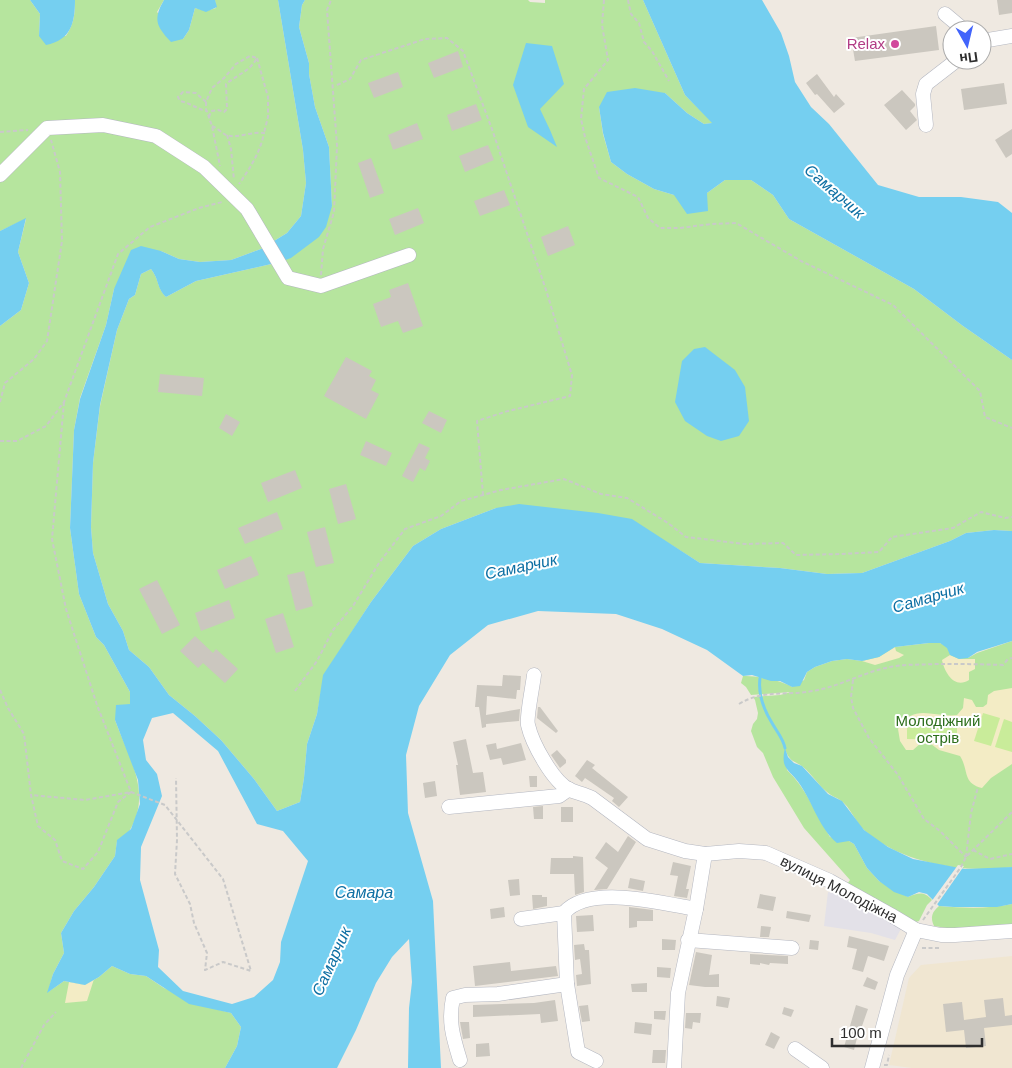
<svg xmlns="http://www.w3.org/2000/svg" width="1012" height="1068" font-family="Arial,sans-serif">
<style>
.industrial{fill:#e3e1e8}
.education{fill:#f0e6d1}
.green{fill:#b6e59e}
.sand{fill:#f3ecc5}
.pitch{fill:#c9ec9a}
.water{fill:#75cff0;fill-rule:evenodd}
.pier{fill:#efe9e1}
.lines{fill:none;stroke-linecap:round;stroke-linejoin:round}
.stream{stroke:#75cff0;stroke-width:3}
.building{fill:#cbc7bf}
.minor-casing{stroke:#b4b7c1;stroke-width:15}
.path{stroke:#c9c9c9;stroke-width:2;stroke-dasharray:4 2.5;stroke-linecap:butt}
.minor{stroke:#fff;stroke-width:14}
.hotel-dot{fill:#d1479c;stroke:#fff;stroke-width:2}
.labels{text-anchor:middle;stroke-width:4;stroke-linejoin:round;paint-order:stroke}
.hotel-label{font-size:15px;fill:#b23c85;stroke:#fff;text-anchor:end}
.park-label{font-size:15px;fill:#2c6e1b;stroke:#fff}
.street-label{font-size:15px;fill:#2e2e2e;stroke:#fff}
.water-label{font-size:16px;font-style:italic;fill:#0d6fa3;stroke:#fff}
</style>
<rect width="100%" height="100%" fill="#efe9e1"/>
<path class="industrial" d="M 828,892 L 847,896 L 903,925 L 895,940 L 871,933 L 824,926 Z"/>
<path class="education" d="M 1012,956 L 1012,1068 L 912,1068 L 889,1065 L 909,978 L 921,965 Z"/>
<g class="green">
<path d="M 0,0 L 30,0 L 40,14 L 39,36 L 66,36 C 74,24 75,14 75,0 L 164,0 L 157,12 L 183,39 L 189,30 L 195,8 L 206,11 L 216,8 L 215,0 L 278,0 L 303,150 L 306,183 L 301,216 L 287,233 L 261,249 L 231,260 L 200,262 L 179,259 L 161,251 L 114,289 L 106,325 L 80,398 L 74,430 L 70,528 L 79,594 L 96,637 L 104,645 L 130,692 L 130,704 L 115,720 C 127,754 152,791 131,828 C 129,833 121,837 117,841 L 115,856 L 94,887 L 74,911 L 61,933 L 64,953 L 53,974 L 48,992 L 64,981 L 85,985 L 99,977 L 112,966 L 130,974 L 146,976 L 164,988 L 212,1008 L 231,1013 L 241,1027 L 237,1046 L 225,1068 L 0,1068 L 0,326 L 21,310 L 29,283 L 18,252 L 26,219 L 0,231 Z"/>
<path d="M 305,0 L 528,0 L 530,2 L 545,3 L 545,0 L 643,0 L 685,95 L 713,123 L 704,124 L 687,113 L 665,93 L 599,107 L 603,134 L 611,162 L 627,174 L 654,189 L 674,195 L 707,193 L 725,180 L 751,180 L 773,195 L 789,219 L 914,289 L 963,326 L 1012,360 L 1012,531 L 994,530 L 966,533 L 950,541 L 862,573 L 827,574 L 780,568 L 700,563 L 670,544 L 496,508 L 441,529 L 413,546 L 371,602 L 324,675 L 317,714 L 307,744 L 304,778 L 300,802 L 277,811 L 254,779 L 221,740 L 195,716 L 169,695 L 149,667 L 129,650 L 123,631 L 108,604 L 93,553 L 91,527 L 93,463 L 100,406 L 117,330 L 129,299 L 135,295 L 141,274 L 151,269 C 160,281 156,286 166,297 L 196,281 L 280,262 L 332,206 L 329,147 L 315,107 L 309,74 L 309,63 L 299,27 L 302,5 Z"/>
<path d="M 1012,641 L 1012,867 C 964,874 900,863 864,830 C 855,822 850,806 840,800 C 836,797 831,796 827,792 C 818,785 812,774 803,767 C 794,760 790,763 785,749 L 787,770 C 806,788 816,814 830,837 L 849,841 L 854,844 L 867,868 L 879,881 L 908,897 C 918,893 924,891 932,900 L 927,905 L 919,921 L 912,923 L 844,888 L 850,880 L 804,828 L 773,777 L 763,753 L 757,747 L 751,731 L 753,724 L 757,719 L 758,713 L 755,700 L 753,697 L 780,695 L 791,692 L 751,695 L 746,687 L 741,683 L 743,676 C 755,675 783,681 792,687 L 804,680 L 807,672 L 815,667 L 832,661 L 847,659 L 862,661 L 895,647 L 929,643 L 940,643 L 968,658 L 977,653 Z"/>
<path d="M 1012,904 L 1012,924 L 960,930 L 934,926 C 930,917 932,912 939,906 C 964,908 988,909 1012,904 Z"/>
</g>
<g class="sand">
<path d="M 895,647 L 896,651 L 904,655 L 899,658 L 875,665 L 862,661 L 879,657 Z"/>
<path d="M 950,655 L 959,659 L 975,659 L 975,669 L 969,672 L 969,680 C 955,689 945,674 942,660 Z"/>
<path d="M 1012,688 L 1012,764 L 991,778 L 982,788 C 962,783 969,770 960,756 L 939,750 L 931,744 L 921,743 L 913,750 L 906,750 L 900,741 L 898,729 C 913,702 934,718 957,715 L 963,708 L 964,698 L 972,700 L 976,707 L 983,707 L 987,704 L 988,695 L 994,691 Z"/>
<path d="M 94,979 L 87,1001 L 65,1003 L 69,982 L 85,985 Z"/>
</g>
<g class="pitch">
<path d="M 983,713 L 1000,718 L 991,746 L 974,741 Z"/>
<path d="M 907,719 L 957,720 L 957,740 L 907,739 Z"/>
<path d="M 1004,719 L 1012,722 L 1012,752 L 995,747 Z"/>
</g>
<g class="water">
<path d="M 30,0 L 75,0 C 75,23 71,40 46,45 L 39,36 L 40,14 Z"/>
<path d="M 164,0 L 215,0 L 217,7 L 206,12 L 195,8 L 189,30 L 183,39 L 171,42 C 156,26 153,19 164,0 Z"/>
<path d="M 278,0 L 305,0 L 302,5 L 299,27 L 309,63 L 309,74 L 315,107 L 329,147 L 332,206 L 326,227 L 319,237 L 291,258 L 280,262 L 196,281 L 166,297 C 156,287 160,281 151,269 L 141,274 L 135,295 L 129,299 L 117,330 L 100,405 L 93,463 L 91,527 L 93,553 L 108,604 L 123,631 L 129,650 L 149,667 L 169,695 L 195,716 L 221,740 L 254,779 L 277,811 L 300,802 L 304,778 L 307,744 L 317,714 L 323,675 L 371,602 L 413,546 L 441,529 L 496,508 L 519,504 L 598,513 L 632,519 L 700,563 L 780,568 L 827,574 L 862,573 L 950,541 L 966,533 L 994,530 L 1012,531 L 1012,641 L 977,652 L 968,658 L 959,659 L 950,655 L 947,648 L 940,643 L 929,643 L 895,647 L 879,657 L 862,661 L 847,659 L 832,661 L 815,667 L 807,672 L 800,686 L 792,687 L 780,681 L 771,681 L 752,675 L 743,676 L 707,650 L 662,629 L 616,614 L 538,611 L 488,625 L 450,655 L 419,706 L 406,755 L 408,813 L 433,901 L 441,1068 L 408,1068 L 409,1008 L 412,982 L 409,939 L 392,957 L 376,983 L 356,1030 L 337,1068 L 225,1068 L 237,1046 L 241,1027 L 231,1013 L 189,1004 L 146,976 L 130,974 L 112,966 L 99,977 L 85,985 L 64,981 L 47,993 L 53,974 L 64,953 L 61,933 L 74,911 L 94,887 L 115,856 L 117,840 L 131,829 L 140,804 L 138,780 L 115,720 L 116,705 L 130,704 L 130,692 L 104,645 L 96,637 L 79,594 L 70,528 L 74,430 L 80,399 L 106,325 L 114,289 L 131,250 L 141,246 L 161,251 L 179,259 L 200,262 L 231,260 L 261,249 L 287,233 L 301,216 L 306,183 L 303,150 ZM 173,713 L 218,751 L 257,824 L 283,831 L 308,861 L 281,942 L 280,962 L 273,980 L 254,997 L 232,1004 L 183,991 L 158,967 L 159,950 L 140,880 L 141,847 L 162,796 L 157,774 L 146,760 L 143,740 L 152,718 Z"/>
<path d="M 643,0 L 762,0 L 781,33 L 789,56 L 795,82 L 811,107 L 829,124 L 878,185 L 919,197 L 961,197 L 998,202 L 1012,213 L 1012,360 L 963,326 L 914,289 L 789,219 L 773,195 L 751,180 L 725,180 L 707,193 L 708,211 L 687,214 L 674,195 L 654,189 L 627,174 L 611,162 L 603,133 L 599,107 L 607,92 L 635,88 L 665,93 L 687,113 L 704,124 L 712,123 L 685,95 Z"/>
<path d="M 526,43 L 552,46 L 564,84 L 540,109 L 550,130 L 557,147 L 528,127 L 513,85 Z"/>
<path d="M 26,218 L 18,252 L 29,283 L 21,310 L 0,326 L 0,231 Z"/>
<path d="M 705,347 L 735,370 L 745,387 L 749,421 L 739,436 L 721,441 L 707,436 L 685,421 L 675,402 L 682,361 L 694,349 Z"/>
<path d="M 785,748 L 788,757 L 794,763 L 802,766 L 828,794 L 842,801 L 864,830 L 888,847 L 913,859 L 965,869 L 1012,867 L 1012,904 L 997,907 L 954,907 L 939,906 L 927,894 L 919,892 L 908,897 L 894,892 L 879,881 L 867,868 L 854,844 L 849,841 L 837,843 C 817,826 812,798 795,778 C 791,773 786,770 784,763 C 783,758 784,752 785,748 Z"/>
</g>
<path class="pier" d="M 958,865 L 964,866 L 936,906 L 931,902 Z"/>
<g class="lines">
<path class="stream" d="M 760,678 C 758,693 764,710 772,723 C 777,732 783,738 785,748"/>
</g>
<g class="building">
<path d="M 997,0 L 1012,0 L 1012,13 L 999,15 Z"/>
<path d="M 936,26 L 939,50 L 855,61 L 851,38 Z"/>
<path d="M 458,51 L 463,67 L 434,78 L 428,63 Z"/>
<path d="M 398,72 L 403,87 L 374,98 L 368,83 Z"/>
<path d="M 817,74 L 834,97 L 836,94 L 845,104 L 834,113 L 817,94 L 815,95 L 806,83 Z"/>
<path d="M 1004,83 L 1007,104 L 964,110 L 961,89 Z"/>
<path d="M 902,90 L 915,104 L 915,106 L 910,111 L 917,120 L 906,130 L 884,105 Z"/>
<path d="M 476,104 L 482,120 L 452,131 L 447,115 Z"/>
<path d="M 417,123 L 423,139 L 393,150 L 388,135 Z"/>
<path d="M 1012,129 L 1012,154 L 1006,158 L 995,140 Z"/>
<path d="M 488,145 L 494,160 L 465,172 L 459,156 Z"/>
<path d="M 371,158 L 384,193 L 370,198 L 358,163 Z"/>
<path d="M 504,190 L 510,205 L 480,216 L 474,201 Z"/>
<path d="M 418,208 L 424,223 L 395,235 L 389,219 Z"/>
<path d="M 568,226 L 575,245 L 548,256 L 541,237 Z"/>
<path d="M 408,283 L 423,326 L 403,333 L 398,321 L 381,327 L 373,304 L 391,297 L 389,290 Z"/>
<path d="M 346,357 L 372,371 L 369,376 L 376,380 L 371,390 L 379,394 L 366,419 L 324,396 Z"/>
<path d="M 160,374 L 204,378 L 202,396 L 158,392 Z"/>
<path d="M 429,411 L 447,420 L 441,433 L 422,423 Z"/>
<path d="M 226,414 L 240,422 L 232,436 L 219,428 Z"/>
<path d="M 366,441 L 392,453 L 386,466 L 360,455 Z"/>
<path d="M 419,443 L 430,448 L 425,458 L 430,461 L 425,471 L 420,468 L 413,482 L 402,476 Z"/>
<path d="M 295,470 L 302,488 L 268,502 L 261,483 Z"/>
<path d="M 346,484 L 356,519 L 338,524 L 329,489 Z"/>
<path d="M 277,512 L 283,529 L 245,544 L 238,528 Z"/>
<path d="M 325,527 L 334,563 L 316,567 L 307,532 Z"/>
<path d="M 251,556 L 259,575 L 225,589 L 217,570 Z"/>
<path d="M 304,571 L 313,606 L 296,611 L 287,575 Z"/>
<path d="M 157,580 L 180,625 L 162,634 L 139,589 Z"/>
<path d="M 229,600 L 235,618 L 201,631 L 195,613 Z"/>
<path d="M 283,613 L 294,647 L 276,653 L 265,619 Z"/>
<path d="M 195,636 L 213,653 L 216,649 L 238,669 L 225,683 L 203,663 L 198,668 L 180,651 Z"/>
<path d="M 503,675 L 521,676 L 520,690 L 517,690 L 516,699 L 487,696 L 486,715 L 520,709 L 519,721 L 486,724 L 486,727 L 482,728 L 479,707 L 475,707 L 477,685 L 502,686 Z"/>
<path d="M 538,707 L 540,707 L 558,731 L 556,733 L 537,718 Z"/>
<path d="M 466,739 L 473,773 L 483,772 L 486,792 L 460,795 L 456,765 L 458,765 L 453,742 Z"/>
<path d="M 496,743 L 497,749 L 521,743 L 526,760 L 503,765 L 501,758 L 490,760 L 486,745 Z"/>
<path d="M 557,750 L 566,760 L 566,763 L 560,768 L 551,755 Z"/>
<path d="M 587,760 L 595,765 L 592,768 L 628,797 L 619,807 L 612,801 L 614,798 L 585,778 L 582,782 L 575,776 Z"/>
<path d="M 529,776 L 537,776 L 537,787 L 530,787 Z"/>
<path d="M 435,781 L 437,796 L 425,798 L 423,783 Z"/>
<path d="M 543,806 L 543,819 L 534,819 L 533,807 Z"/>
<rect x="561" y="807" width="12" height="15"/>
<path d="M 628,836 L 636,842 L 607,889 L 594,890 L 608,868 L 595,858 L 606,842 L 618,852 Z"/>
<path d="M 573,856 L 583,857 L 584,892 L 575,895 L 574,874 L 550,874 L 551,858 L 573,858 Z"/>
<path d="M 673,862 L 691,866 L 686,889 L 689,889 L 687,898 L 674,896 L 678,876 L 670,875 Z"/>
<path d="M 630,878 L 645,881 L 643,891 L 628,888 Z"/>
<path d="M 519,879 L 520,895 L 510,896 L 508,880 Z"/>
<path d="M 760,894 L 776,897 L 773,911 L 757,908 Z"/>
<path d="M 532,895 L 542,895 L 542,897 L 547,897 L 547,906 L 533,909 Z"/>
<path d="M 504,907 L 505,917 L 491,919 L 490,909 Z"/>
<path d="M 629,907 L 653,910 L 653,921 L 637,921 L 637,927 L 629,928 Z"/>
<path d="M 787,911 L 811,915 L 809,922 L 786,918 Z"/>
<path d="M 593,915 L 594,931 L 577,932 L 576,916 Z"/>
<path d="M 761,926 L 771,927 L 769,937 L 760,937 Z"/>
<path d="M 849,936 L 889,946 L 884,961 L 868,956 L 863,972 L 852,969 L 857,949 L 847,947 Z"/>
<path d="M 662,939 L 676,940 L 675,950 L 662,950 Z"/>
<path d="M 810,940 L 819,941 L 818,950 L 809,949 Z"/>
<path d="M 584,944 L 585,950 L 589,950 L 591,984 L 577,986 L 576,975 L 582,974 L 580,959 L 575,960 L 574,945 Z"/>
<path d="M 696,952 L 712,955 L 709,975 L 719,974 L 719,987 L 705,987 L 689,985 Z"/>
<path d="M 750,954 L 788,956 L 788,964 L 770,963 L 769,965 L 760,963 L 760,965 L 750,964 Z"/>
<path d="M 510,962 L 511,971 L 556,966 L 558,976 L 475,986 L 473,966 Z"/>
<path d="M 657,967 L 671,968 L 670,978 L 657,977 Z"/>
<path d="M 867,977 L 878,982 L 875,990 L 863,986 Z"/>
<path d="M 647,983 L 647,992 L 632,992 L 631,984 Z"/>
<path d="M 717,996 L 730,998 L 728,1008 L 716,1006 Z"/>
<path d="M 1003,998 L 1005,1016 L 1012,1015 L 1012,1025 L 984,1028 L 986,1046 L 966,1048 L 964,1030 L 946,1032 L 943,1004 L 962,1002 L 964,1020 L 986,1017 L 984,1000 Z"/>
<path d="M 555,1000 L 558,1021 L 541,1023 L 540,1014 L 473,1017 L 473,1005 L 534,1003 Z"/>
<path d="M 588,1005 L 590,1021 L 582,1022 L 579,1006 Z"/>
<path d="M 856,1005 L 868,1009 L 862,1026 L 860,1026 L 854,1050 L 844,1047 Z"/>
<path d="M 784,1007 L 794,1010 L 791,1017 L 782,1014 Z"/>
<path d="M 654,1011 L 666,1011 L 665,1020 L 654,1019 Z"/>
<path d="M 686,1013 L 701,1013 L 700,1023 L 693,1022 L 692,1029 L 685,1028 Z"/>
<path d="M 460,1022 L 469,1022 L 470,1038 L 463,1039 Z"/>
<path d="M 635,1022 L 652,1024 L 651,1035 L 634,1033 Z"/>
<path d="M 771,1032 L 780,1037 L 774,1049 L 765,1045 Z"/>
<path d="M 489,1043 L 490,1056 L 476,1057 L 476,1044 Z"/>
<path d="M 653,1050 L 666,1050 L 665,1063 L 652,1063 Z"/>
</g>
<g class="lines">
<defs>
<g id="minor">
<path d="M 945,14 L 964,30"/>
<path d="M 982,41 L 1012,36"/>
<path d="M 926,125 L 923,94 L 926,84 L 957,60"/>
<path d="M 0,175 L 47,128 L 103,125 L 156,136 L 204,167 L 247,209 L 288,278 L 321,286 L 409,255"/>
<path d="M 534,675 C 533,685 526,718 528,725 C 532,743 553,782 570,790 C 577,793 584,794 592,798 L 647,839 L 685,851 L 705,854 L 739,851 L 766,853 L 830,881 L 891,915 L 916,930 L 941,935 L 955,935 L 1012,931"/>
<path d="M 449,807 L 559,796 L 569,789"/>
<path d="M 521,919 L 564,913"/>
<path d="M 688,940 L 792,948"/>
<path d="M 795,1049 L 822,1068"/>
<path d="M 460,1060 C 453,1037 448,1021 453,998 L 465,995 L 498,994 L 567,984"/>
<path d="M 596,1061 L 578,1052 L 567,984 L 564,913 C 588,884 662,903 696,909"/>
<path d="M 674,1068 L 678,993 L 696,909 L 705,854"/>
<path d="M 872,1068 L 897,975 L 916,930"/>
</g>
</defs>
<use href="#minor" class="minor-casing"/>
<g class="path">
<path d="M 604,0 L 602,25 L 608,60 L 584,89 L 581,119 L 585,137 L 599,178 L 638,197 L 648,218 L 660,228 L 680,228 L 711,224 L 736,223 L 801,261 L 893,305 L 980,391 L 985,417 L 1012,428"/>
<path d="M 628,0 L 631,14 L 639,23 L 644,42 L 652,51 L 669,81"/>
<path d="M 257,58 L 268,97 L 268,117 L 264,133"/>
<path d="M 337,85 L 350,79 L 361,60 L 425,39 L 447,38 L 463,51 L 493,132 L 546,290 L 572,375 L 570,396 L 508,411 L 477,421 L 483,495"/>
<path d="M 206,102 L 196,93 L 183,92 L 178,97 L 180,101 C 190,103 197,109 207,111"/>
<path d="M 209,117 L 211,111 L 218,110 L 224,112 L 227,109 L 226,84 C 237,75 250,71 257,58 L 250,56 L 236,64 L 224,78 L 212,88 L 206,102 L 206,109 L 212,126 L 220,166"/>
<path d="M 212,126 C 217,128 222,133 226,135 C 237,139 252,131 264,133 C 260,153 250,168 239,184"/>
<path d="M 0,132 L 28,130"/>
<path d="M 227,135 L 231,149 L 234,180"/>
<path d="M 321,275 L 323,249 L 334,212 L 337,146 L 327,10 L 331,0"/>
<path d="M 0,402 L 5,383 L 34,359 L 47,341 L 62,241 L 60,172 L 51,140"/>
<path d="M 64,402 L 52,539 L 66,609 L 97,705 L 131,792 L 165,805 L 223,879 L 251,971 L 223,962 L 205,970 L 207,953 L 194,923 L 190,904 L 175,874 L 177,840 L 176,778"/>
<path d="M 0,441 L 17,441 L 46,426 L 64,402 L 118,254 L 150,227 L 199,208 L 222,202"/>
<path d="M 853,680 L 851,697 L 853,708 L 869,738 L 898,775 L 924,819 L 940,831 L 966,857"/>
<path d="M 0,690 L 8,708 L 24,734 L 31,795 L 38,826 L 55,840 L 62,861 L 83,869 L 98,852 L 118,802 L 131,792 L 85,800 L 31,795"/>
<path d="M 295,691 L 317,661 L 333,630 L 353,606 L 379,563 L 405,529 L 441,516 L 461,501 L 501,490 L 564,479 L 601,494 L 627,498 L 668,523 L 686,537 L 745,544 L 783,543 L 796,555 L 841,554 L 879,552 L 892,537 L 953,528 L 981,512 L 1005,518 L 1012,517"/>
<path d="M 739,704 C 764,689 786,696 813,691 C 842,686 867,670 896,666 C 909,664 922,665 935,664 C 957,664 980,664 1003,665 L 1008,659 L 1012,658"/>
<path d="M 973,850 L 990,859 L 1012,854"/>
<path d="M 966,857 L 971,813 L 978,787"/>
<path d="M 923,920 L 961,867 L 966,857 L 1012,812"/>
<path d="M 922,948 L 940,948"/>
<path d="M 884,1065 L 887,1065 L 889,1055"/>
<path d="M 21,1068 L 44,1025 L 56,1012"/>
</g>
<use href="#minor" class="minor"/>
</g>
<circle class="hotel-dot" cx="895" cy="44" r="5"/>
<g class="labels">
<g class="hotel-label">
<text x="885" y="49">Relax</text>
</g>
<g class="park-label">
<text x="938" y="726">Молодіжний<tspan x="938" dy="17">острів</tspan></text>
</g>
<g class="street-label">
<text transform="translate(839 889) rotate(27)" y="5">вулиця Молодіжна</text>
</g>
<g class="water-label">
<text transform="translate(835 191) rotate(41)" y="6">Самарчик</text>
<text transform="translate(521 566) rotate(-12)" y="6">Самарчик</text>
<text transform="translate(928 597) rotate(-16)" y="6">Самарчик</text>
<text x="364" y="898">Самара</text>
<text transform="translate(331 961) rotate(-66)" y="6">Самарчик</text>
</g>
</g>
<g transform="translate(967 45) rotate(172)"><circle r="24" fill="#ffffff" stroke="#ababab"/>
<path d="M0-4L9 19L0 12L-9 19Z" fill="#4264fb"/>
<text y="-8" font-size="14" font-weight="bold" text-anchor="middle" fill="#2e2e2e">Пн</text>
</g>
<path d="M832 1038v8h150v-8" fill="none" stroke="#2e2e2e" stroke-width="2.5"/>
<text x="840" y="1038" font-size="15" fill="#2e2e2e" stroke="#ffffff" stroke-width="4" paint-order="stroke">100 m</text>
</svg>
